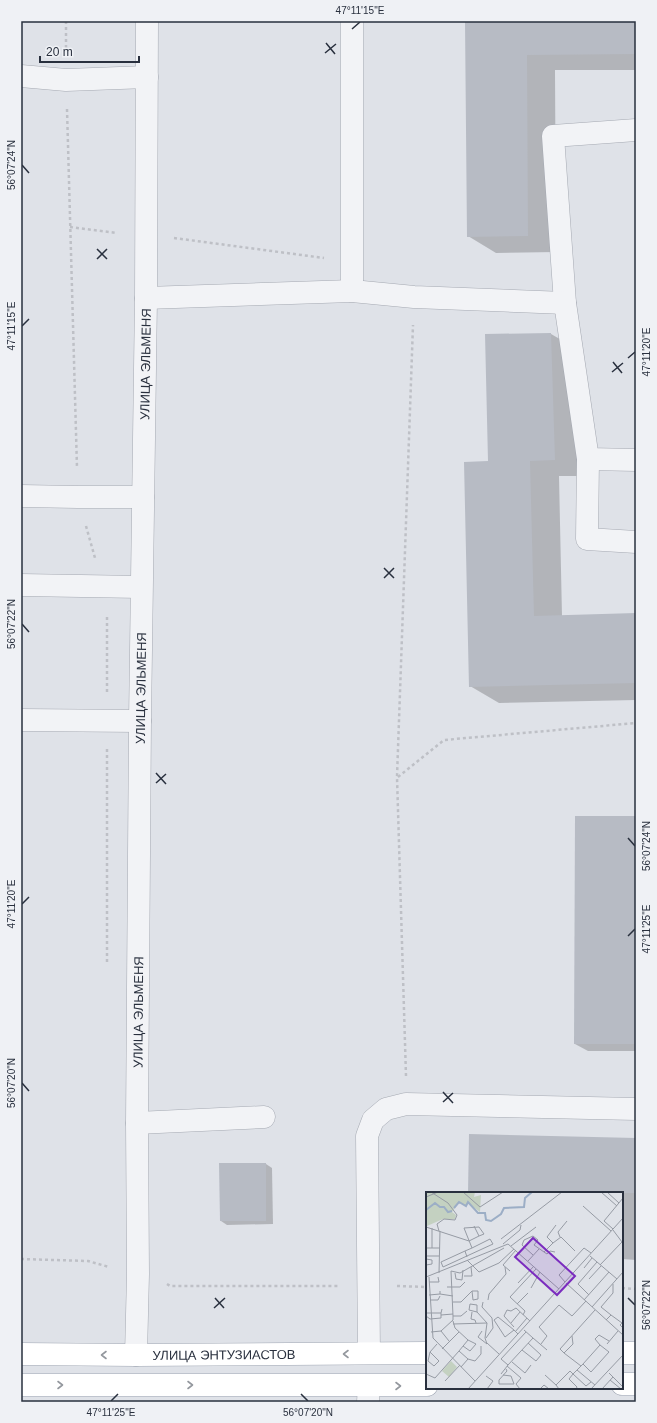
<svg xmlns="http://www.w3.org/2000/svg" width="657" height="1423" font-family="Arial,sans-serif">
<style>
.shadow{fill:#0003}
.building{fill:#b7bbc4}
.lines{fill:none;stroke-linecap:round;stroke-linejoin:round}
.minor-casing{stroke:#a5a9b2;stroke-width:23}
.major-casing{stroke:#9fa6b3;stroke-width:23}
.path{stroke:#bec0c6;stroke-width:2.5;stroke-dasharray:3 3;stroke-linecap:butt}
.minor{stroke:#f2f3f6;stroke-width:22}
.major{stroke:#fff;stroke-width:22}
.oneway{stroke:#94989e}
.ticks{fill:none;stroke:#29303e;stroke-width:1.5}
.labels{text-anchor:middle;stroke-width:3;stroke-linejoin:round;paint-order:stroke}
.street-label{font-size:13px;fill:#29303e;stroke:#eff1f5}
.inset-river{fill:none;stroke:#9caec6;stroke-width:2}
.inset-road{fill:none;stroke:#969ba4;stroke-width:1}
.view{fill:#7b2cbf;fill-opacity:0.15;stroke:#7b2cbf;stroke-width:2}
.inset-edge{fill:none;stroke:#29303e;stroke-width:2}
.neatline{fill:none;stroke:#29303e;stroke-width:1.5}
.ticks-label{font-size:10px;text-anchor:middle;fill:#29303e}
</style>
<rect width="100%" height="100%" fill="#dfe2e8"/>
<g class="shadow">
<path d="M 466,21 L 636,21 L 636,70 L 555,70 L 556,252 L 496,253 L 468,236 Z"/>
<rect x="635" y="221" width="1" height="33"/>
<path d="M 551,334 L 579,350 L 583,476 L 559,476 L 562,616 L 636,614 L 636,700 L 499,703 L 470,686 L 489,462 L 486,335 Z"/>
<path d="M 636,817 L 636,1051 L 588,1051 L 575,1044 Z"/>
<path d="M 636,1139 L 636,1260 L 622,1259 L 622,1193 L 469,1193 Z"/>
<path d="M 220,1164 L 266,1164 L 272,1168 L 273,1224 L 227,1225 L 221,1221 Z"/>
</g>
<g class="building">
<path d="M 465,21 L 636,21 L 636,54 L 527,55 L 528,236 L 467,237 Z"/>
<path d="M 551,333 L 555,460 L 530,461 L 534,616 L 636,613 L 636,683 L 469,687 L 464,462 L 488,461 L 485,334 Z"/>
<path d="M 575,816 L 636,816 L 636,1044 L 574,1044 Z"/>
<path d="M 469,1134 L 636,1138 L 636,1193 L 468,1193 Z"/>
<path d="M 219,1163 L 266,1163 L 266,1221 L 220,1221 Z"/>
</g>
<g class="lines">
<defs>
<g id="minor">
<path d="M 21,76 L 66,80 L 147,77"/>
<path d="M 636,130 L 553,136 L 565,303 L 588,459 L 636,460"/>
<path d="M 352,291 L 352,21"/>
<path d="M 146,298 L 352,291 L 414,297 L 565,303"/>
<path d="M 588,459 L 587,539 L 636,542"/>
<path d="M 21,496 L 78,497 L 143,497"/>
<path d="M 21,585 L 141,587"/>
<path d="M 21,720 L 140,721"/>
<path d="M 137,1123 L 264,1117"/>
<path d="M 369,1353 L 367,1136 L 373,1120 L 386,1109 L 406,1104 L 636,1109"/>
<path id="s1" d="M 136,1355 L 138,1274 L 137,1123 L 140,721 L 146,298 L 147,21"/>
<path d="M 368,1402 L 369,1386"/>
</g>
<g id="major">
<path d="M 622,1353 L 636,1353"/>
<path id="s2" d="M 21,1354 L 136,1355 L 427,1353"/>
<path d="M 622,1384 L 636,1384"/>
<path d="M 21,1385 L 427,1385"/>
</g>
</defs>
<use href="#minor" class="minor-casing"/>
<use href="#major" class="major-casing"/>
<g class="path">
<path d="M 66,21 L 66,52"/>
<path d="M 67,109 L 77,468"/>
<path d="M 70,227 L 117,233"/>
<path d="M 174,238 L 324,258"/>
<path d="M 86,526 L 95,558"/>
<path d="M 107,692 L 107,615"/>
<path d="M 107,749 L 107,962"/>
<path d="M 398,777 L 444,740 L 636,723"/>
<path d="M 406,1076 L 397,777 L 413,325"/>
<path d="M 21,1259 L 88,1261 L 109,1267"/>
<path d="M 167,1284 L 170,1286 L 340,1286"/>
<path d="M 397,1286 L 427,1287"/>
<path d="M 622,1288 L 636,1289"/>
</g>
<use href="#minor" class="minor"/>
<use href="#major" class="major"/>
</g>
<defs><path id="oneway-chevron" d="M-2-3.5L2.5 0L-2 3.5" fill="none" stroke-width="1.6" stroke-linecap="round" stroke-linejoin="round"/></defs>
<g class="oneway">
<use href="#oneway-chevron" transform="translate(346 1354) rotate(180)"/>
<use href="#oneway-chevron" transform="translate(104 1355) rotate(-180)"/>
<use href="#oneway-chevron" transform="translate(60 1385)"/>
<use href="#oneway-chevron" transform="translate(190 1385)"/>
<use href="#oneway-chevron" transform="translate(398 1386)"/>
</g>
<path class="ticks" d="M 352,29 L 360,22M 326,43 L 335,54M 325,53 L 336,44M 22,165 L 29,173M 97,249 L 107,259M 97,259 L 107,249M 22,326 L 29,319M 628,358 L 635,352M 613,362 L 622,373M 612,372 L 623,363M 384,568 L 394,578M 384,578 L 394,568M 22,624 L 29,632M 156,773 L 166,784M 156,783 L 166,774M 628,838 L 635,846M 22,904 L 29,897M 628,936 L 635,929M 22,1083 L 29,1091M 443,1092 L 453,1103M 443,1102 L 453,1093M 215,1298 L 224,1308M 628,1298 L 635,1305M 214,1308 L 225,1298M 301,1394 L 308,1401M 111,1401 L 118,1394"/>
<g class="labels">
<g class="street-label">
<text dy="5" stroke="none"><textPath href="#s1" startOffset="991">УЛИЦА ЭЛЬМЕНЯ</textPath></text>
<text dy="5" stroke="none"><textPath href="#s1" startOffset="667">УЛИЦА ЭЛЬМЕНЯ</textPath></text>
<text dy="5" stroke="none"><textPath href="#s1" startOffset="343">УЛИЦА ЭЛЬМЕНЯ</textPath></text>
<text dy="5" stroke="none"><textPath href="#s2" startOffset="203">УЛИЦА ЭНТУЗИАСТОВ</textPath></text>
</g>
</g>
<g transform="translate(426 1192)">
<rect width="197" height="197" fill="#dfe2e8"/>
<path d="M 0,0 L 49,0 L 48,5 L 55,3 L 54,20 L 42,11 L 40,14 L 33,10 L 26,20 L 30,23 L 29,27 L 17,27 L 1,34 Z" fill="#c4d1c1"/>
<path d="M 25,169 L 31,175 L 23,185 L 16,179 Z" fill="#c4d1c1"/>
<path class="inset-river" d="M 28,16 L 33,10 L 40,14 L 42,10 L 52,21 L 59,21 L 60,28 L 65,29 L 75,22 L 78,16 L 98,15 L 99,6 L 106,0M 0,18 L 9,11 L 14,15 L 18,15 L 22,20 L 26,19"/>
<path class="inset-road" d="M 5,0 L 22,11 L 31,23 L 29,28 L 18,27 L 11,32 L 13,39M 37,0 L 54,15 L 77,0M 175,0 L 191,14M 181,0 L 193,11M 0,5 L 12,0M 157,14 L 185,39M 130,33 L 121,45 L 127,51 L 135,45 L 149,59M 0,35 L 43,49 L 53,44 L 48,34M 6,36 L 6,56M 187,37 L 178,29 L 197,6M 134,45 L 132,40 L 141,29M 75,47 L 136,0M 77,52 L 94,38 L 95,33M 85,54 L 110,35M 0,56 L 14,56M 39,59 L 15,70 L 17,75 L 67,52 L 64,47 L 46,56M 118,60 L 121,62 L 124,59 L 129,60M 107,63 L 96,53 L 98,48 L 107,44 L 112,48 L 108,53 L 118,60 L 127,51M 0,64 L 13,64M 164,64 L 191,87M 41,65 L 39,59 L 46,56 L 38,36 L 53,35 L 58,42 L 53,44M 0,67 L 6,68 L 6,72 L 0,73M 41,68 L 53,80 L 73,71 L 88,57M 102,69 L 113,57M 174,73 L 196,50 L 187,38M 158,76 L 166,66M 25,79 L 34,81 L 78,56M 25,79 L 27,124M 84,79 L 77,73 L 90,58M 13,81 L 14,39M 29,81 L 30,87 L 36,88 L 37,78M 38,84 L 46,84 L 45,75M 0,85 L 82,52 L 133,97M 3,85 L 7,146 L 49,189M 163,87 L 175,74M 3,90 L 13,90 L 12,85M 139,90 L 133,83 L 158,56 L 165,61M 92,91 L 108,74M 140,91 L 197,143M 21,95 L 34,95 L 39,90M 105,96 L 114,80M 14,102 L 27,104M 3,103 L 14,102 L 14,99M 163,103 L 152,92 L 171,70M 4,108 L 12,108 L 14,104M 62,108 L 63,102 L 80,82 L 79,75M 158,108 L 183,80M 27,110 L 35,110 L 46,99 L 52,99 L 52,107 L 47,108 L 46,99M 57,110 L 56,115 L 66,126 L 67,136 L 60,146M 91,112 L 102,101M 166,115 L 197,80M 46,120 L 45,127 L 49,128 L 50,131M 51,120 L 43,118 L 44,112 L 51,113 L 51,120 L 61,131 L 59,146 L 61,152M 0,121 L 15,121 L 16,117M 15,123 L 27,122M 97,123 L 99,119 L 84,105 L 110,77M 185,123 L 196,131 L 194,133 L 197,136M 0,124 L 4,127 L 15,126 L 15,121M 180,128 L 185,123 L 175,115 L 187,101 L 187,92M 27,129 L 29,136 L 42,148 L 33,159M 85,131 L 94,120M 27,132 L 61,131M 88,135 L 78,124 L 81,118 L 85,119 L 90,116 L 104,129M 88,138 L 79,145 L 68,128 L 72,125 L 88,138 L 92,142M 15,139 L 23,149M 56,139 L 52,145 L 61,152M 5,140 L 15,139 L 27,128 L 27,124 L 35,124 L 41,119M 89,140 L 101,126M 146,144 L 147,152 L 138,161 L 134,157 L 169,118M 107,146 L 121,158M 61,151 L 73,162M 115,152 L 121,144 L 113,135 L 133,113 L 146,124 L 160,109M 181,152 L 192,139M 174,153 L 169,147 L 173,143 L 183,149M 37,154 L 44,159 L 50,152 L 42,148M 16,157 L 33,140M 96,158 L 110,169 L 115,163 L 102,151M 4,160 L 2,169 L 8,174 L 13,169 L 4,160 L 11,152M 138,161 L 155,174 L 147,182 L 160,194 L 165,190M 42,167 L 49,169 L 55,162 L 55,154M 75,167 L 100,140M 75,167 L 82,173 L 75,182M 86,170 L 99,181 L 105,173M 82,173 L 107,146 L 98,138M 81,174 L 95,186 L 90,192 L 94,197M 155,174 L 157,172 L 165,180 L 183,160 L 174,153 L 157,172M 151,178 L 169,193M 183,181 L 197,195M 0,182 L 9,186 L 33,159 L 42,167 L 35,175M 77,183 L 85,184 L 88,192 L 73,192 L 73,188 L 81,179 L 80,177M 119,183 L 130,193M 60,184 L 67,189 L 61,197M 184,188 L 195,197M 19,189 L 34,173M 42,197 L 197,26M 114,197 L 118,193 L 123,197M 133,197 L 130,193 L 144,179 L 147,182 L 143,187 L 151,195 L 150,197M 165,197 L 197,163M 176,197 L 187,185"/>
<path class="view" d="M 107,46 L 149,84 L 131,103 L 89,65 Z"/>
<rect width="197" height="197" class="inset-edge"/>
</g>
<rect width="657" height="1423" fill="none" stroke="#eff1f5" stroke-width="44"/>
<path d="M40 56v6h99v-6" fill="none" stroke="#29303e" stroke-width="2"/>
<text x="46" y="56" font-size="12" fill="#29303e" stroke="#eff1f5" stroke-width="3" paint-order="stroke">20 m</text>
<rect x="22" y="22" width="613" height="1379" class="neatline"/>
<g class="ticks-label">
<text x="360" y="14">47°11'15"E</text>
<text transform="translate(11 165) rotate(-90)" y="4">56°07'24"N</text>
<text transform="translate(11 326) rotate(-90)" y="4">47°11'15"E</text>
<text transform="translate(646 352) rotate(-90)" y="4">47°11'20"E</text>
<text transform="translate(11 624) rotate(-90)" y="4">56°07'22"N</text>
<text transform="translate(646 846) rotate(-90)" y="4">56°07'24"N</text>
<text transform="translate(11 904) rotate(-90)" y="4">47°11'20"E</text>
<text transform="translate(646 929) rotate(-90)" y="4">47°11'25"E</text>
<text transform="translate(11 1083) rotate(-90)" y="4">56°07'20"N</text>
<text transform="translate(646 1305) rotate(-90)" y="4">56°07'22"N</text>
<text x="111" y="1416">47°11'25"E</text>
<text x="308" y="1416">56°07'20"N</text>
</g>
</svg>
